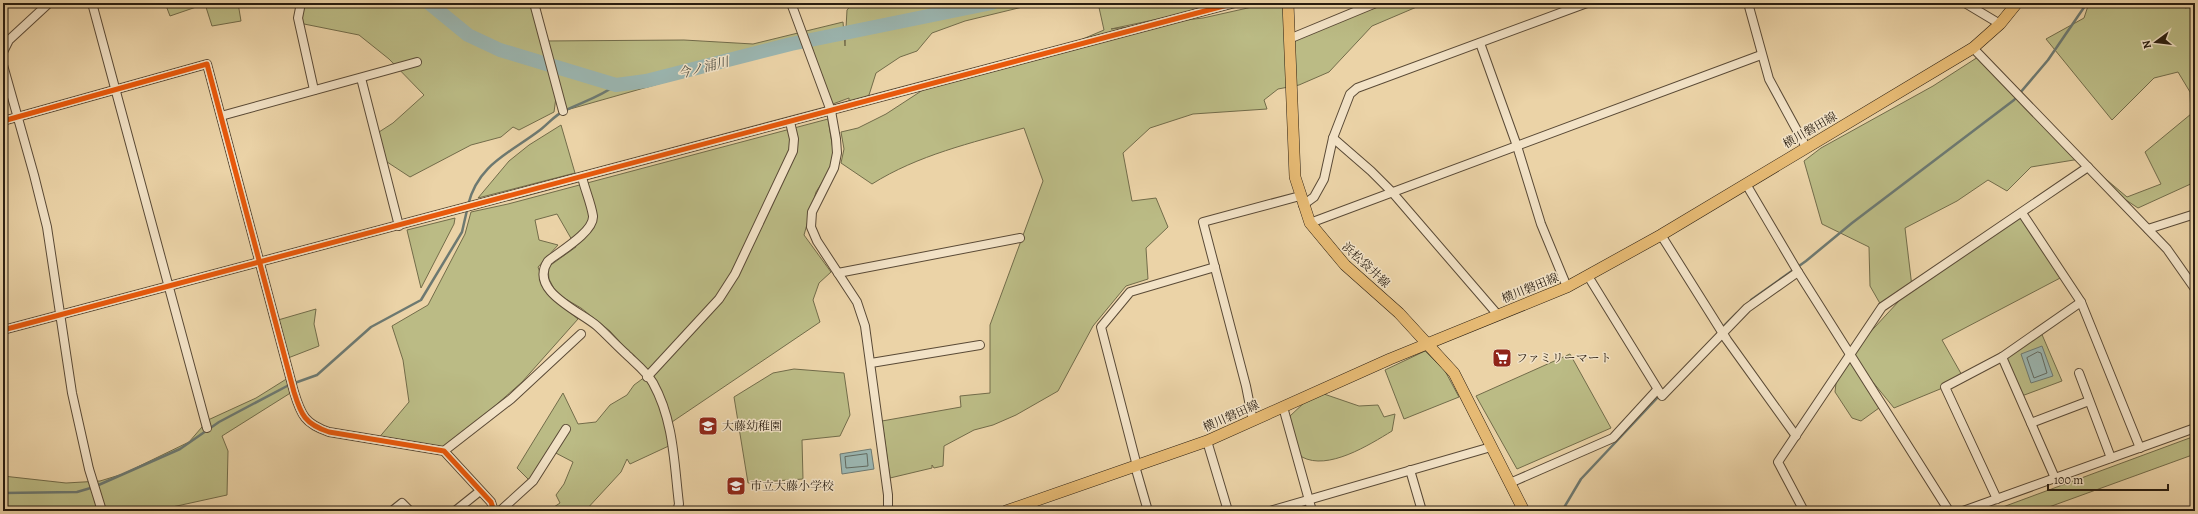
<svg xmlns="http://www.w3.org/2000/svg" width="2198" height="514" font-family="Alegreya,'Noto Serif JP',serif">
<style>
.green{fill:#bbbb85;stroke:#726c4a}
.water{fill:#9bb6b1;stroke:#6d7971}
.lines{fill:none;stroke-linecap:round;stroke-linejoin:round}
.shore{stroke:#626a60;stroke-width:1}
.stream{stroke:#6d7971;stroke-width:2.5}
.river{stroke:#9bb6b1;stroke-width:14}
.minor-casing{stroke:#5a4a36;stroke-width:10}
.major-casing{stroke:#291d10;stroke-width:12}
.minor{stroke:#f2e2c6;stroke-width:8}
.major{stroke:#e6ba74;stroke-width:11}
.cycleway-casing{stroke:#f2e2c6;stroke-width:8}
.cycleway{stroke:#e8590c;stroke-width:5}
.labels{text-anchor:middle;stroke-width:3;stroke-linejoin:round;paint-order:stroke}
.street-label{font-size:12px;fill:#291d10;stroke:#f2e2c6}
.poi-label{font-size:12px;fill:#291d10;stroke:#f2e2c6;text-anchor:start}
.water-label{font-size:13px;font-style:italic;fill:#4b4b40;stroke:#f2e2c6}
</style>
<rect width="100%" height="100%" fill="#ebd3a7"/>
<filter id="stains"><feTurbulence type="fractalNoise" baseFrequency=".005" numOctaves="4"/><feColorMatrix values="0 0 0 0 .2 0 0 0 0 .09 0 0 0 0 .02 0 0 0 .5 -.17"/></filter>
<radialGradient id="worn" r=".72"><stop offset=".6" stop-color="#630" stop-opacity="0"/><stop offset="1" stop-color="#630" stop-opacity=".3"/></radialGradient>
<g class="green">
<path d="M 165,3 L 238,3 L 241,21 L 212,26 L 205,4 L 170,16 Z"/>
<path d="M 302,3 L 534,3 L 544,41 L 684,40 L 753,44 L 843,22 L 845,46 L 847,10 L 853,3 L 1039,3 L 965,21 L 932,33 L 917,51 L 900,57 L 876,73 L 869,95 L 849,106 L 849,98 L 830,105 L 810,41 L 563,111 L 557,90 L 554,112 L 519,130 L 513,127 L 501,137 L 471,145 L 410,177 L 381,158 L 379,132 L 393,123 L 424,95 L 389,59 L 359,35 L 299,23 Z"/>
<path d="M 1098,3 L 1233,3 L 1111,29 L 1203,18 L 1270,3 L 1288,3 L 1289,38 L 1379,3 L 1426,3 L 1372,26 L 1329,72 L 1299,85 L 1278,89 L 1264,100 L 1267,109 L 1193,114 L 1150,128 L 1123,153 L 1132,201 L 1156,198 L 1168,227 L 1146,248 L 1148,279 L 1126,286 L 1093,326 L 1058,391 L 1016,415 L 993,425 L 974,430 L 944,446 L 943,466 L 934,468 L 932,465 L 932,468 L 890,478 L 882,421 L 961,407 L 960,396 L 990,393 L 990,325 L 1043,181 L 1024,128 C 971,143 918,155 872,184 L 841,163 L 844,149 L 841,132 L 858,128 L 886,114 L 932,84 L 1052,52 L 1104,30 Z"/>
<path d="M 2087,3 L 2181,3 L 2185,8 L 2195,6 L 2195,182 L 2138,208 L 2117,194 L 2080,159 L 2031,167 L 2007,191 L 1988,180 L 1957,201 L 1905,228 L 1912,287 L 2022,213 L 2064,276 L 1942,340 L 1963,377 L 1945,387 L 1894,408 L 1850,354 L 1911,288 L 1882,307 L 1870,286 L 1869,247 L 1822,224 L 1804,161 L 1821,148 L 1933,86 L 1978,57 L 2075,153 L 2127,197 L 2161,184 L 2145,152 L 2191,114 L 2190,92 L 2178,72 L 2154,78 L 2112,120 L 2046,39 L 2084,18 L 2088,6 Z"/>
<path d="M 828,119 L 835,162 L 816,192 L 804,235 L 831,272 L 819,283 L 813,300 L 820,322 L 669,424 L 673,444 L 630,464 L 627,459 L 621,472 L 585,511 L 548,511 L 560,503 L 556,495 L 564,484 L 573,462 L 552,451 L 529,480 L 517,468 L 563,393 L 578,424 L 596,422 L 610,405 L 627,395 L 634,385 L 649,374 L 610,331 L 581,308 L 557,294 L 549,279 L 548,267 L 576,247 L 557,214 L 535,220 L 539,240 L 558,245 L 538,267 L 549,296 L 578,319 L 522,382 L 444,451 L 377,440 L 409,402 L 403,360 L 392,326 L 428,305 L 465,234 L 471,212 L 508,204 Z"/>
<path d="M 561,125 L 575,173 L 478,198 L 509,161 L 529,145 Z"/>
<path d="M 455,218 L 454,224 L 421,288 L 407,230 Z"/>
<path d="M 316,309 L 314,324 L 319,346 L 288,358 L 278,320 Z"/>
<path d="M 2040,330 L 2062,381 L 2019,397 L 2002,357 Z"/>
<path d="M 1425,351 L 1445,371 L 1459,397 L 1404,419 L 1385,370 Z"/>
<path d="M 1570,354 L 1611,428 L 1517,469 L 1476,396 Z"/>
<path d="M 1850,360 L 1879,408 L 1861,421 L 1852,418 L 1835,392 L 1837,374 Z"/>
<path d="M 794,369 L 844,373 L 850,415 L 840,436 L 802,440 L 803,479 L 748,483 L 734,397 L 773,373 Z"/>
<path d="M 288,378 L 292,392 L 222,436 L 228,451 L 227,495 L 154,511 L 3,511 L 3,476 L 66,483 L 100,481 L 123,474 L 189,442 L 208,420 L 256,398 Z"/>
<path d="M 1324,394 L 1359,406 L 1378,405 L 1384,417 L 1395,414 L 1392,431 C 1369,445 1328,471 1302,457 L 1293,444 L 1290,416 L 1306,401 Z"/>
<path d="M 2195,436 L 2195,454 L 2038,511 L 1992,511 Z"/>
</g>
<g class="water">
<path d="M 2042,346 L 2053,376 L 2031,383 L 2021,354 Z"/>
<path d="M 871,449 L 874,469 L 842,474 L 840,454 Z"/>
</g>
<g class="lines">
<g class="shore">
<path d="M 2038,352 L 2041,353 L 2047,373 L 2034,378 L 2027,358 Z"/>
<path d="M 867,454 L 868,466 L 846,468 L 845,457 Z"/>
</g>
<g class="stream">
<path d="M 468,205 C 478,164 510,153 540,130 C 548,124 555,115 564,111 C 582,102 600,97 616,85"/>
<path d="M 1751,300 L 1806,261 L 1852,223 L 2014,100 L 2048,60 L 2087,3"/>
<path d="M 1724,326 L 1737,313"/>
<path d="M 3,493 L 77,492 L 94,487 L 180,449 L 219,422 L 289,385 L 317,375 L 371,327 L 421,300 L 462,232 L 467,210"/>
<path d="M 1562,511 L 1581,479 L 1659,396"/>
</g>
<path class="river" d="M 429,3 L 468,35 L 500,50 L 616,85 L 646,81 L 791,44 L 992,3"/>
<defs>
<g id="minor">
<path d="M 92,3 L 207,428"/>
<path d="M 301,3 L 298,18 L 314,90"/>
<path d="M 534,3 L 563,111"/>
<path d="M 791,3 L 831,111 L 836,139 L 837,153 L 834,168 L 812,212 L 811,227 L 817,241 L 857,302 L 865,326 L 888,495 L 888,511"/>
<path d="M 1748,3 L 1769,79 L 1806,147"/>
<path d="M 1965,3 L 2000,24"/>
<path d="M 1289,39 L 1376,3"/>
<path d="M 1480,43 L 1517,146 L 1541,224 L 1567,287"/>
<path d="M 1973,48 L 2167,249 L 2195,289"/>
<path d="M 3,52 L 9,40 L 49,3"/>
<path d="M 3,65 L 34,175 L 47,227 L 72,393 L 89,469 L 102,511"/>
<path d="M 361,78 L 399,226"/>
<path d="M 221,116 L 417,62"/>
<path d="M 3,121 L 207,64 L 294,392 C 301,415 305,424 329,432 L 444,451 L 491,502 L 494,511"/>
<path d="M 1333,138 L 1371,171 L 1392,192 L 1498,315"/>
<path d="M 582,177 C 585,190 591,203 593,216 C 594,232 559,252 548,261 C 528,291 580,311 597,326 C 607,335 616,345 626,354 C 634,362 647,372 653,383 C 674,421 674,463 679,504 L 677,511"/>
<path d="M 1746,184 L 1798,272 L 1949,511"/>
<path d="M 1303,205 L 1314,197 L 1324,179 L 1333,138 L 1350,94 L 1357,88 L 1587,3"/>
<path d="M 2022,213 L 2081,302 L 2140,448"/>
<path d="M 1310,223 L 1761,55"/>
<path d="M 2148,229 L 2195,214"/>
<path d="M 1661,235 L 1727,340 L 1796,436"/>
<path d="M 838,273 L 1020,238"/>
<path d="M 1588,276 L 1662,396 L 1747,308 L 1798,272"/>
<path d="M 3,330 L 1235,3"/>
<path d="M 871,363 L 980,345"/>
<path d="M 2079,373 L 2111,458"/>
<path d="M 647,377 L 719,299 L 735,274 L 793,151 L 794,139 L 790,122"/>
<path d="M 1283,407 L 1312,511"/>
<path d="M 1253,421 L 1246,386 L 1203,222 L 1300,196"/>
<path d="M 2031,423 L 2089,401"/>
<path d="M 1207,441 L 1228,511"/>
<path d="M 444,451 L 511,399 L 581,334"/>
<path d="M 1135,466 L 1148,511"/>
<path d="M 1137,466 L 1101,327 L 1130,292 L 1215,267"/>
<path d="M 1410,470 L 1422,511"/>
<path d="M 2055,478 L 2002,357 L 2081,302"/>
<path d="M 1510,483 L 1613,438 L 1657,390"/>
<path d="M 1997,499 L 1945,387 L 2002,357"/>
<path d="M 392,511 L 402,503 L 410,511"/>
<path d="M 455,511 L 480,491"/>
<path d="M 500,511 L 533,481 L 566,429"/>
<path d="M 1270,511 L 1491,447"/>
<path d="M 1804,511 L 1778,462 L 1882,307 L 2088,167"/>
<path d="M 1963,511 L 2195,428"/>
</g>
<g id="major">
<path d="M 1288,3 L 1295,177 L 1310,223 L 1345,265 L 1399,313 L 1454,373 L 1524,511"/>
<path d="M 1006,511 L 1207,441 L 1390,359 L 1567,287 L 1661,235 L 1973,48 L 2000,24 L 2017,3"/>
</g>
</defs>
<use href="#minor" class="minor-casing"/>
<use href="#major" class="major-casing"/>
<use href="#minor" class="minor"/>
<use href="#major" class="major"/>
<defs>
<g id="cycleway">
<path d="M 3,121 L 207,64 L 294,392 C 301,415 305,424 329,432 L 444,451 L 491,502 L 494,511"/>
<path d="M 3,330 L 1235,3"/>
</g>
</defs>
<use href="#cycleway" class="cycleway-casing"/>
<use href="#cycleway" class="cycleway"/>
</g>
<defs>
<symbol id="supermarket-square" viewBox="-11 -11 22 22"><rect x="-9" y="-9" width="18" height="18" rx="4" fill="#8f2418" stroke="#f2e2c6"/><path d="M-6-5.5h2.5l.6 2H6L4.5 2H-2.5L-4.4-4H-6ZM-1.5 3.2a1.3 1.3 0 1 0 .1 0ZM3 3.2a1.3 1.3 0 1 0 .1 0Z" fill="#fff"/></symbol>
<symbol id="school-square" viewBox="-11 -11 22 22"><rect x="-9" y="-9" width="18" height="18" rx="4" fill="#8f2418" stroke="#f2e2c6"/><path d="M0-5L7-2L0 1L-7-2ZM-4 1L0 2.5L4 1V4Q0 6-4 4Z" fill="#fff"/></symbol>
</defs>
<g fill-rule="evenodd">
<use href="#supermarket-square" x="1491" y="347" width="22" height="22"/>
<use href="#school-square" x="697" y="415" width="22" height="22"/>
<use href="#school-square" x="725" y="475" width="22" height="22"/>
</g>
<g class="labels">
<g class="street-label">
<text transform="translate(1810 130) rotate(-30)" y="4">横川磐田線</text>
<text transform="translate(1366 265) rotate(43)" y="4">浜松袋井線</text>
<text transform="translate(1530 288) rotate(-22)" y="4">横川磐田線</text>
<text transform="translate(1231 416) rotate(-24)" y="4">横川磐田線</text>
</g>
<g class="poi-label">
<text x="1516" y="362">ファミリーマート</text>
<text x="722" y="430">大藤幼稚園</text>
<text x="750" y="490">市立大藤小学校</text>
</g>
<g class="water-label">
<text transform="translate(703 67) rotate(-14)" y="5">今ノ浦川</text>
</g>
</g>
<rect width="2198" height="514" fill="none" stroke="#ebd3a7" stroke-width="16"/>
<rect x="4" y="4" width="2190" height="506" fill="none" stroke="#291d10" stroke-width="2"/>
<rect x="8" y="8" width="2182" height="498" fill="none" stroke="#291d10"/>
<g transform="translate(2156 42) rotate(255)" stroke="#f2e2c6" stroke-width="3" paint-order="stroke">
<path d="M0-3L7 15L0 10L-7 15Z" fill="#291d10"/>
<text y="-6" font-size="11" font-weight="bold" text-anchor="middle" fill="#291d10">N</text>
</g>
<path d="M2048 484v6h120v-6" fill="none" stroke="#291d10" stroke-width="2"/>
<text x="2054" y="484" font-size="12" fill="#291d10" stroke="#f2e2c6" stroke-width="3" paint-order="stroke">100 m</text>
<rect width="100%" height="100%" filter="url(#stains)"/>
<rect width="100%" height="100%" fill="url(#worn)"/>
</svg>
